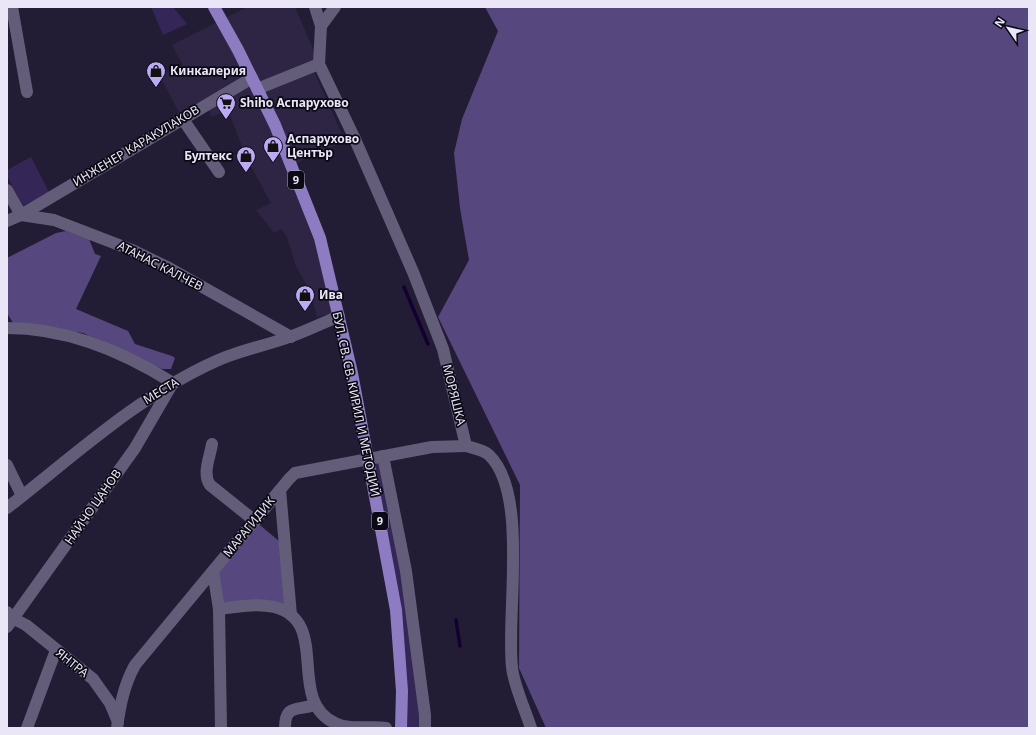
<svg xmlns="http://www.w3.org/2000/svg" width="1036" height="735" font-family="'Noto Sans',sans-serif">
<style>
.built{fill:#2e2544}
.green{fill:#352658}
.forest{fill:#56477e}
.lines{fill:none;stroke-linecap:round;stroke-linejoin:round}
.stream{stroke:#140030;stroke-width:3.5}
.minor{stroke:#645d7a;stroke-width:12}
.major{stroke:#8e7cc2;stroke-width:12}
.labels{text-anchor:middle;stroke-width:3.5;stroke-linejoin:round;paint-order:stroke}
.shield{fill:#0b0913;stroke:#a7a4b3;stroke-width:1}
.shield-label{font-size:11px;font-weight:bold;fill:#eae6f7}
.poi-label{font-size:12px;font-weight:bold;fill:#eae6f7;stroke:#0b0913;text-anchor:start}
.street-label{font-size:12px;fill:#eae6f7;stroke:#0b0913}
</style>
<rect width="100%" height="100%" fill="#231c35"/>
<path class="built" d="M 247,7 L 295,7 L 314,51 L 315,74 L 345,141 L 286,168 L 316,241 L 333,313 L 317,317 L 311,293 L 296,266 L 286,235 L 281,229 L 274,233 L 256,210 L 271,203 L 246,157 L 228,110 L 211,117 L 207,104 L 182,118 L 159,75 L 183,65 L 172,45 Z"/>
<g class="green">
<path d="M 151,7 L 173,7 L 187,24 L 163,35 Z"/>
<path d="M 31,157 L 49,192 L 23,206 L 7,176 L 7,170 Z"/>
<path d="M 383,456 L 425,728 L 401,728 L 402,691 L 368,459 Z"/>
</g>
<g class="forest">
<path d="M 485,7 L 1029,7 L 1029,728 L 546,728 L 519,668 L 520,485 L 438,317 L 469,260 L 460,208 L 454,153 L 462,119 L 498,31 Z"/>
<path d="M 66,231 L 89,239 L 95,254 L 101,256 L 76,309 L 128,331 L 135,344 L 172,356 L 175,358 L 171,369 L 162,369 L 83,333 L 13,323 L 7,313 L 7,258 L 56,233 Z"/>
<path d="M 255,521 L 285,546 L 291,615 L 274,607 L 219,609 L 213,571 Z"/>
</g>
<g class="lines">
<g class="stream">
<path d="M 404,287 L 428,344"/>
<path d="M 456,620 L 460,646"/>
</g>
<g class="minor">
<path d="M 12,7 L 27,92"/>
<path d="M 315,7 L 321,26"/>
<path d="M 335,7 L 321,26 L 319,64 L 354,137 L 413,272 L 443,349 L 466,446 C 473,448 484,450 489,455 C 529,493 506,614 512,667 C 513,683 526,712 531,728"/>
<path d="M 257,89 L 319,64"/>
<path d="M 182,118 L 219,172"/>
<path d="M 7,190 L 21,215"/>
<path d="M 21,215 L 54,220 L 132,250 L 169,268 L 291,337"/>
<path d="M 7,221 L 21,215 L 252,78"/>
<path d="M 7,328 C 66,328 124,352 173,383"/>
<path d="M 212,444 C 210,457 202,474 210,485 L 255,521"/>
<path d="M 383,456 L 406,571 L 425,715 L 425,728"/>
<path d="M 7,465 L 22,496"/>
<path d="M 280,490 L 291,615"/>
<path d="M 7,508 C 74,456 137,397 214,362 C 239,350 266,346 292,336 C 308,330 323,323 339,316"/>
<path d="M 213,571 L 219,609 L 221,728"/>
<path d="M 219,609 C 236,607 256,603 274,607 C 332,621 285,700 335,723 C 351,731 370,725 386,728"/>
<path d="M 7,612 L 14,619 L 26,625 L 93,679 L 110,703 L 118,722"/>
<path d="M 7,627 L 135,448 L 171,386"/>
<path d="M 27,728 L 56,650"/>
<path d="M 117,728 C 120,705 124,685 135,665 L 289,479 L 295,473 L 432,447 L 466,446"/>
<path d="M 285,728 C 285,704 297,711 314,705"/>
</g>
<path class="major" d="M 214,7 L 238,50 L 275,125 L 320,238 L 352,373 L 396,610 L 402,691 L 401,728"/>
</g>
<defs>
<symbol id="shop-pin" viewBox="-11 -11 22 30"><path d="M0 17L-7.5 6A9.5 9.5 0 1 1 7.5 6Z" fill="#bcaaf5" stroke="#0b0913"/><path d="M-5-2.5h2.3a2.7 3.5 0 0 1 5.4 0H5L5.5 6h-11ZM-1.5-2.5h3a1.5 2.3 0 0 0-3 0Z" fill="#111"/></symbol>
<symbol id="supermarket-pin" viewBox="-11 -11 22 30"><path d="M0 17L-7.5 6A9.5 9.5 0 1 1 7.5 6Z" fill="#bcaaf5" stroke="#0b0913"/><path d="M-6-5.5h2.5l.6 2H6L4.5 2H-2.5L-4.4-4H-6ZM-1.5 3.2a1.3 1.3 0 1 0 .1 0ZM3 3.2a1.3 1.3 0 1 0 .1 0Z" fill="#111"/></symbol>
</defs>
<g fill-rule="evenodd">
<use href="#shop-pin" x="145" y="60" width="22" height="30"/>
<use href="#supermarket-pin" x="215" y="92" width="22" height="30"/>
<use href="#shop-pin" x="262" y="135" width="22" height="30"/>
<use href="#shop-pin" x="235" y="145" width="22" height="30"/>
<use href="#shop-pin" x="294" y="284" width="22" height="30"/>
</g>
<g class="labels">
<g class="shield">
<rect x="288" y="171" width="16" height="18" rx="3"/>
<rect x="372" y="512" width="16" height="18" rx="3"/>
</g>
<g class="shield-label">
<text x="296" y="184">9</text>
<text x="380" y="525">9</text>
</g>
<g class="poi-label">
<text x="170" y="75">Кинкалерия</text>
<text x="240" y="107">Shiho Аспарухово</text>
<text x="287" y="143">Аспарухово<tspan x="287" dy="14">Център</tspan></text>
<text x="232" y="160" text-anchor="end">Бултекс</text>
<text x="319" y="299">Ива</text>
</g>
<g class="street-label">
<text transform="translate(136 146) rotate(-31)" y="4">ИНЖЕНЕР КАРАКУЛАКОВ</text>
<text transform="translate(160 266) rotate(27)" y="4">АТАНАС КАЛЧЕВ</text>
<text transform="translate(161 391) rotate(-31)" y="4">МЕСТА</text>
<text transform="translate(454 395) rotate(76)" y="4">МОРЯШКА</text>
<text transform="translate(356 404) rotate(78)" y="4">БУЛ. СВ. СВ. КИРИЛ И МЕТОДИЙ</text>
<text transform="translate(93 507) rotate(-55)" y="4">НАЙЧО ЦАНОВ</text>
<text transform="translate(249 527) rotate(-51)" y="4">МАРАГИДИК</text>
<text transform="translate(72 663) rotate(39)" y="4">ЯНТРА</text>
</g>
</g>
<rect width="1036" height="735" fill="none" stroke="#eae6f7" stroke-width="16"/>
<g transform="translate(1008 28) rotate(304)" stroke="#0b0913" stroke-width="3" paint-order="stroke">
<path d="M0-3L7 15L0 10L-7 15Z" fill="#eae6f7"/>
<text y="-6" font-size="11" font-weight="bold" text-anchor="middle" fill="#eae6f7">N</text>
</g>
</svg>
